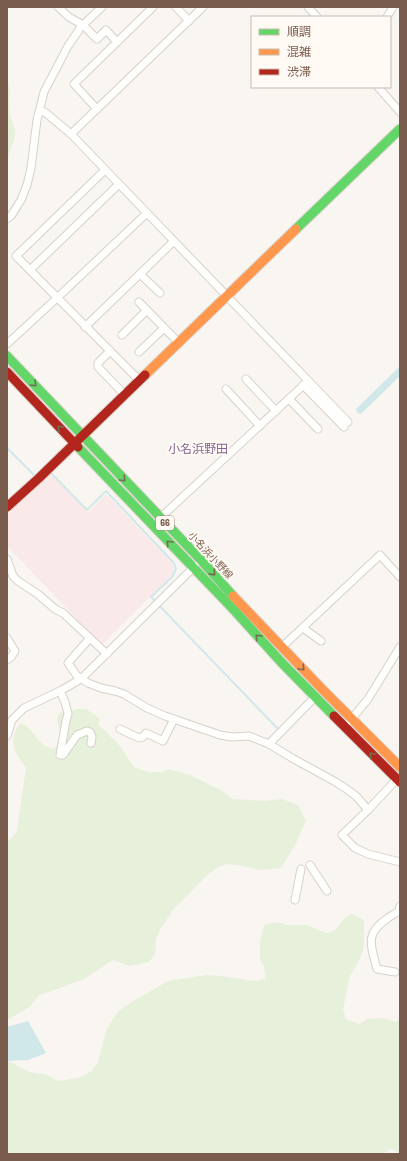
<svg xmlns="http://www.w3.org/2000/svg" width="407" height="1161" font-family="Barlow,'Noto Sans JP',sans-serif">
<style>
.medical{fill:#fae9e9}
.green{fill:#e7f0db}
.water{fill:#d0e8ea}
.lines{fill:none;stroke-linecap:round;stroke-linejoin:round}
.stream{stroke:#d0e8ea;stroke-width:2}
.canal{stroke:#d0e8ea;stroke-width:7}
.street-casing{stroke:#d7d1cb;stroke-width:9}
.fast-casing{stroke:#d9d2cb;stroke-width:11}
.slow-casing{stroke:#d9d2cb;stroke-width:11}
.jam-casing{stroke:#d9d2cb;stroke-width:11}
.street{stroke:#fefefd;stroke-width:7}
.fast{stroke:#63d668;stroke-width:9}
.slow{stroke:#ff974d;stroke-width:9}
.jam{stroke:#b3261e;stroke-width:9}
.oneway{stroke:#776e51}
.labels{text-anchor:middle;stroke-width:4;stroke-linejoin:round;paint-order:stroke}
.shield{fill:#fffaf3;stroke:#a28b7f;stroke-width:1}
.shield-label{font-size:9px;font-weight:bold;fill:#7a5c4d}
.street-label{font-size:10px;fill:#7a5c4d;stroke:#fffaf3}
.quarter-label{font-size:12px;fill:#846695;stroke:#fffaf3}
</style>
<rect width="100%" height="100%" fill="#f9f5f0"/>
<path class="medical" d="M 51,474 L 88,513 L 106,494 L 172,563 L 174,570 L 172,575 L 102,645 L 7,546 L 7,515 L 37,483 Z"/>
<g class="green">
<path d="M 7,78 L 10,91 L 9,103 L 10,115 L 15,130 L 15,137 L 7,159 Z"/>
<path d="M 76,709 L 86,709 L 99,718 L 99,725 L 120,746 L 134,767 L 148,772 L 162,772 L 168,769 L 190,775 L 222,791 L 233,799 L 265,801 L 282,799 L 298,805 L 306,821 L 295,845 L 281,868 L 260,870 L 238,865 L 226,864 L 218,867 L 205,877 L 173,910 L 161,928 L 156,938 L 155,954 L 149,962 L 129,966 L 113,960 L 84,979 L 38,996 L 30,1007 L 7,1020 L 7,843 L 17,831 L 26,767 C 14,754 7,738 21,723 L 29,728 L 43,745 L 52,749 L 60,744 L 64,735 L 59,728 L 57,717 L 60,713 C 66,711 70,713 76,709 Z"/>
<path d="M 351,913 L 364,920 L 364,942 L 363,951 L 358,962 L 350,976 L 343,1009 L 346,1019 L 359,1024 L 367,1019 L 383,1018 L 396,1022 L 400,1019 L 400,1154 L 399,1154 L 395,1150 L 390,1149 L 383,1154 L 7,1154 L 7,1060 L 29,1072 L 45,1074 L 58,1081 L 78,1078 L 92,1071 L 98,1061 L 107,1028 L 117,1013 L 125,1006 L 168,981 L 206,975 L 221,976 L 254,981 L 266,979 L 264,967 L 260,959 L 260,941 L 264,925 L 277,922 L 286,925 L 307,925 L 326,933 L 331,932 L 337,928 L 343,920 Z"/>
</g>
<path class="water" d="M 28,1021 L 46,1053 L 28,1060 L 7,1061 L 7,1027 Z"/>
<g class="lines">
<g class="stream">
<path d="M 7,448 L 36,477"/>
<path d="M 50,472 L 87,510 L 106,491 L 174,563 L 176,569 L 172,577 L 151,597 L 278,729 L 280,728"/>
</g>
<path class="canal" d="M 360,410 L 400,371"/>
<defs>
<g id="street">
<path d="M 58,7 L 69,17 L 83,25 L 97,39 L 106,30 L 117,42"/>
<path d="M 176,7 L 189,21"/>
<path d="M 308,7 L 317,17"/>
<path d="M 387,17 L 393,7"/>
<path d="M 83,25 L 102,7"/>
<path d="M 378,87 L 400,112"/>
<path d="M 97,109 L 74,84 L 153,7"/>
<path d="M 40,110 L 46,113 L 71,134 L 348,422"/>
<path d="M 71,134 L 203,7"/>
<path d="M 105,170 L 16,256 L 140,381"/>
<path d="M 7,219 L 11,216 L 21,200 L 27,185 L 31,168 L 37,120 L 44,92 L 68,46 L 79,30 L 81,24"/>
<path d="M 30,270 L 119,184"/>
<path d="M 140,274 L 160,293"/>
<path d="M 139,302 L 179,343"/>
<path d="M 85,327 L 174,241"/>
<path d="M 122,335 L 147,310"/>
<path d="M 7,344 L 57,298 L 147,213"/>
<path d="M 110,351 L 98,363 L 98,367 L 125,395"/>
<path d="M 139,352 L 164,328"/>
<path d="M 246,379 L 276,411"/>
<path d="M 303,385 L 344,427"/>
<path d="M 226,389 L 260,426"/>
<path d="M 289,399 L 318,429"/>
<path d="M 160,518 L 308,381"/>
<path d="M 7,559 L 13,576 L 18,581 L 39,595 L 55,609 L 63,613 L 107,654"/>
<path d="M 303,628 L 321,641"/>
<path d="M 7,638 L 15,651 L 11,657 L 7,660"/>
<path d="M 90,638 L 68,663 L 77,676 L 88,683 L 101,688 L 115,691 L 124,694 L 147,708 L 165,716 L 220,735 L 232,737 L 249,736 L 269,744 L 292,758 L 334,781 L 348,790 L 357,797 L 368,810"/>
<path d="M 282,647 L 380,555 L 400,577"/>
<path d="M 60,691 L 65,702 L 68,714 L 66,721 L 60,755 L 63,755 L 77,735 L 87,731 L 90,732 L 92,737 L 91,743"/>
<path d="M 350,721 L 368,699 L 400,647"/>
<path d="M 120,729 L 139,738 L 143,737 L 146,733 L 163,741 L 174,719"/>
<path d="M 7,736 L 12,720 L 24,708 L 60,691 L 81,679 L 195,566"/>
<path d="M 269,744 L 315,697"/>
<path d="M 397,779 L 368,810 L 342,835 L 355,848 L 368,854 L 400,862"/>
<path d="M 310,865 L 327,891"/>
<path d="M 295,900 L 301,869"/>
<path d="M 395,972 L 377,969 C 371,945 364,934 388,918 C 392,915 395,914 399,911 L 400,906"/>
</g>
<g id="fast">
<path d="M 296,229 L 400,129"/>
<path d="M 7,356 L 201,560 L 233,596"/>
<path d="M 78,447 L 235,611 L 282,663 L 334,716"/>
</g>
<g id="slow">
<path d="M 145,375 L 296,229"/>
<path d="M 233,596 L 323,690 L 400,767"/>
</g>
<g id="jam">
<path d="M 7,372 L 78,447"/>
<path d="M 7,507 L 39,478 L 145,375"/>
<path d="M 334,716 L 400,782"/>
</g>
</defs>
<use href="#street" class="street-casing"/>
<use href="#fast" class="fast-casing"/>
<use href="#slow" class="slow-casing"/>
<use href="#jam" class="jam-casing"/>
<use href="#street" class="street"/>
<use href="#fast" class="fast"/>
<use href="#slow" class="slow"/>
<use href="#jam" class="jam"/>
</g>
<defs><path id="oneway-chevron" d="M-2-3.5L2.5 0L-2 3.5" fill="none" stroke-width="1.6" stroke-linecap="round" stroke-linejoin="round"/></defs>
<g class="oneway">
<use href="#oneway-chevron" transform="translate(34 384) rotate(46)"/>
<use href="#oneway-chevron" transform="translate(60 428) rotate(-134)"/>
<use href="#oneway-chevron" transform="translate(123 479) rotate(47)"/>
<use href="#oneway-chevron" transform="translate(169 543) rotate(-133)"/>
<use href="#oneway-chevron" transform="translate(213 573) rotate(48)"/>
<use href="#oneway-chevron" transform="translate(258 637) rotate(-133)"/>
<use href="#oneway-chevron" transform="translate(302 668) rotate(47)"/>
<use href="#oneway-chevron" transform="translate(372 755) rotate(-135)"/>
</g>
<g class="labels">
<rect class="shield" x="156" y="516" width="18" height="14" rx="3"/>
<g class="shield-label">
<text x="165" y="526">66</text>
</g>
<g class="street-label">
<text transform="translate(211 555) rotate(47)" y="4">小名浜小野線</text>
</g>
<g class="quarter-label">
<text x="198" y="453">小名浜野田</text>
</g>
</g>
<rect width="407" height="1161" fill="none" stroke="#7a5c4d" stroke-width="16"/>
<rect x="251" y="16" width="140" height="72" fill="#fffaf3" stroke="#cabbb1"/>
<rect x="259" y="29" width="20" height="6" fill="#63d668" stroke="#cabbb1"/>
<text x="287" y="36" font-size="12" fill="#7a5c4d">順調</text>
<rect x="259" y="49" width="20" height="6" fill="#ff974d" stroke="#cabbb1"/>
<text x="287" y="56" font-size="12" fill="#7a5c4d">混雑</text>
<rect x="259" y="69" width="20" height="6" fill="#b3261e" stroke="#cabbb1"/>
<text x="287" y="76" font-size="12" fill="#7a5c4d">渋滞</text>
</svg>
